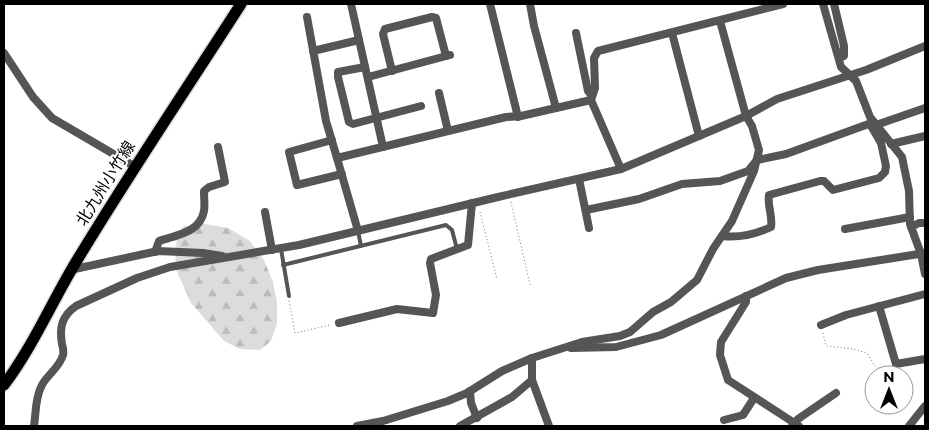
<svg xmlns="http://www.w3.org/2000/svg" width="929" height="430" font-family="Montserrat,'Noto Sans JP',sans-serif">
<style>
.forest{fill:url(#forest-firs)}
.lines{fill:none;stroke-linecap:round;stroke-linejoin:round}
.primary-casing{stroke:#dbdbdb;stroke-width:14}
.path{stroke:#777;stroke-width:1;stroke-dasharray:1 2.5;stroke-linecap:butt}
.service{stroke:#555;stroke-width:4}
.minor{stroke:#555;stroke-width:8}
.primary{stroke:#000;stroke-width:11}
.labels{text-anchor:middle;stroke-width:4;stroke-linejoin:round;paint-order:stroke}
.street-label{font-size:16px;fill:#000;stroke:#fff}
</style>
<defs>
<pattern id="forest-firs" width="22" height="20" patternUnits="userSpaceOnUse" patternTransform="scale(1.25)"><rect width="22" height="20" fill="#dcdcdc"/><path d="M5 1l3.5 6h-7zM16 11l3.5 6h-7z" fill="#bbb"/></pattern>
</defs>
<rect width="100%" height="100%" fill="#fff"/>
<path class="forest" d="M 205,224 L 228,228 L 250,241 L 264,260 L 273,282 L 277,303 L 277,323 L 271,341 L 260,350 L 240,349 L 224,341 L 191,303 L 175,267 L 177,235 L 184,226 Z"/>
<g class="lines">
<defs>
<path id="primary" d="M 4,385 C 34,345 53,299 79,257 C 131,171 187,88 241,4"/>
</defs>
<use href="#primary" class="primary-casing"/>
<g class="path">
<path d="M 511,202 L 530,285"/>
<path d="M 480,212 L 497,279"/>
<path d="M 289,301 L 295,333 L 330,325"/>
<path d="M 823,333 L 826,346 L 853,349 L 867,353 C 874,364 874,371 889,367"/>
</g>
<g class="service">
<path d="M 358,231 L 361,246"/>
<path d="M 281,249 L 289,296"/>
<path d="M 283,265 L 446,225 L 452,230 L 457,249"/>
</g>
<g class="minor">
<path d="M 351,4 L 383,147"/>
<path d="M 490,4 L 518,117"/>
<path d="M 530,4 L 534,26 L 556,108"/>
<path d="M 823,4 L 841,67 L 856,81 L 870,117 L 902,157 L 909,191 L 910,224 L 921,254 L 925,274"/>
<path d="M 834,4 L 844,46 L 844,56 L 839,58"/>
<path d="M 307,17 L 326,121 L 337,158"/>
<path d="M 576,33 L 588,91 L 592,96"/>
<path d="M 672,33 L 699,136"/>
<path d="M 313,51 L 359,40"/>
<path d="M 4,53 L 33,97 L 52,118 L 134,166"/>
<path d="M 365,67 L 338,72 L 338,77 L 349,122 L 353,124 L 421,106"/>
<path d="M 392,71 L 383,34 L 385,29 L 432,17 L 436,18 L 446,56"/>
<path d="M 368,77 L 450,55"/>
<path d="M 439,93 L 448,131"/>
<path d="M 876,125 L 925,108"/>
<path d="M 332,140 L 289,152 L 297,185 L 342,174"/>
<path d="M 891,144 L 925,136"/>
<path d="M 621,169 L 591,100 L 595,88 L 594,58 L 598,51 L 783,4"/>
<path d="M 579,179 L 589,228"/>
<path d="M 586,210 L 639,199 L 682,184 L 720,181 L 748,171 L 757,160 L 786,154 L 874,122"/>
<path d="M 265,212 L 272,250"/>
<path d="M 911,227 L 919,223 L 925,223"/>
<path d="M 845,229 L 910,217"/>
<path d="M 358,231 L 337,158 L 506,117 L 521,116 L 591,100"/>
<path d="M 722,236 C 739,238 756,234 771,227 C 773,216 767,206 769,195 L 820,181 L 824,181 L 833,190 L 879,178 L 885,172 L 886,166 L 881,143 L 870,124"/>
<path d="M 155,252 L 159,241 C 176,235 200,233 204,211 C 205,205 204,198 204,191 L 209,187 L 225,182 L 218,147"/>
<path d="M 70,270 L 158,251 L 203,253 L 222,256"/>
<path d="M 746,296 L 746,302 L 721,342 L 720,355 L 728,380 L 799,426"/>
<path d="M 879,306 L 896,364 L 925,359"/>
<path d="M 339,323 L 397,309 L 433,313 L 436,295 L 430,263 L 431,259 L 468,245 L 472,203"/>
<path d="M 821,325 L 846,315 L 925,294"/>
<path d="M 571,348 L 616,347 L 661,335 L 786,278 L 818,270 L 925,253"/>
<path d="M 532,358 L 532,380 L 549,426"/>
<path d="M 470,391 L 471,403 L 477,418"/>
<path d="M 724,420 L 743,415 L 754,398"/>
<path d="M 34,426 C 36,414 35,399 41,387 C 46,375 59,369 63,355 C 64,351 63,348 62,344 C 59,327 62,316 76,306 L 137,278 L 170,267 L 299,245 L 498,197 L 621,169 L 746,116 L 777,99 L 866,70 L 925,46"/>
<path d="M 357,426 L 383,421 L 448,401 L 467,393 L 502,371 L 532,358 L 582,342 L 620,336 L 630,332 L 653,312 L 671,302 L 697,280 L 713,249 L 732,221 L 754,171 L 759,150 L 752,126 L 746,116 L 720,21"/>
<path d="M 460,426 L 512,397 L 532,380"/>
<path d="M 792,426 L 798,419 L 836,393"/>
<path d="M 909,426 L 925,406"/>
</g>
<use href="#primary" class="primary"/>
</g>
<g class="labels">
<g class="street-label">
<text transform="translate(105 183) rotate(-58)" y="6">北九州小竹線</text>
</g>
</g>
<rect width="929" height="430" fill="none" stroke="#000000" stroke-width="10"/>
<g transform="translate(889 390)"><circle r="24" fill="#ffffff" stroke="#999999"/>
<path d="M0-4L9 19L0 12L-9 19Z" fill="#000000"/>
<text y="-8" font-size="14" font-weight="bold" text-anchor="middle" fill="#000000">N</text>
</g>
</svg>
